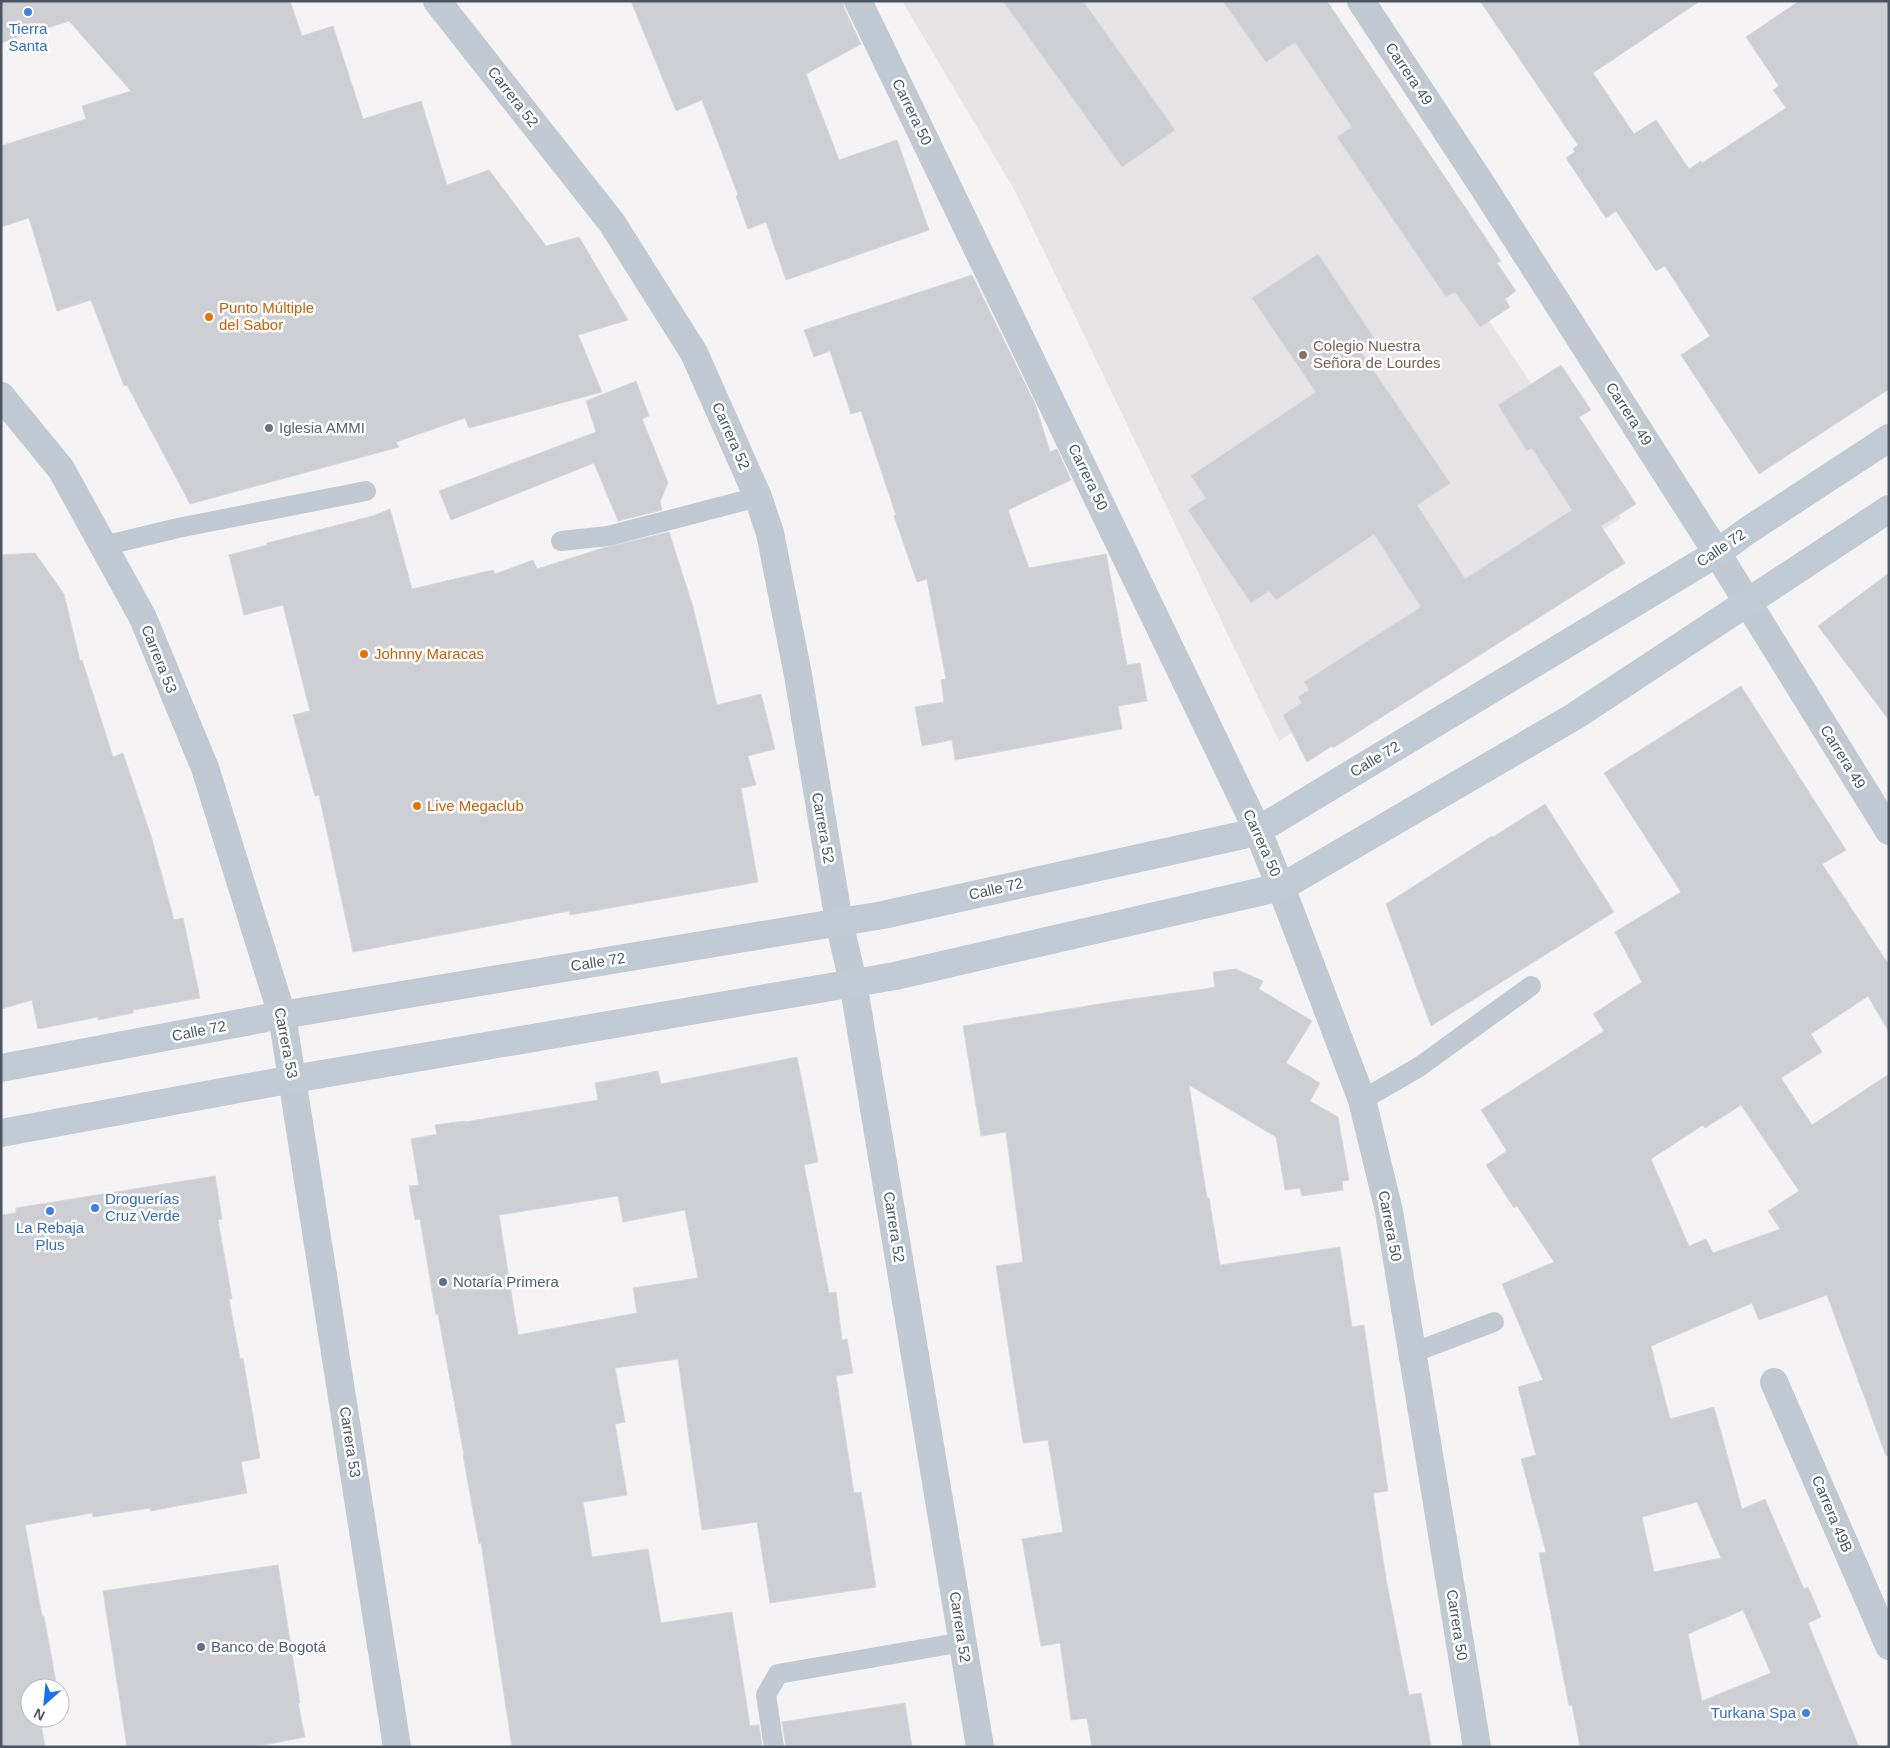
<svg xmlns="http://www.w3.org/2000/svg" width="1890" height="1748" font-family="Arial,sans-serif">
<style>
.education{fill:#e6e4e5}
.building{fill:#cdcfd5;stroke:#d7d9de;fill-rule:evenodd}
.lines{fill:none;stroke-linecap:round;stroke-linejoin:round}
.service{stroke:#c1cad2;stroke-width:20}
.minor{stroke:#c1cad2;stroke-width:28}
.tertiary{stroke:#c1cad2;stroke-width:28}
.secondary{stroke:#c1cbd6;stroke-width:28}
.shop-dot{fill:#3f7fe0;stroke:#fff;stroke-width:2}
.food-dot{fill:#e8710a;stroke:#fff;stroke-width:2}
.education-dot{fill:#8d6e63;stroke:#fff;stroke-width:2}
.worship-dot{fill:#6b7280;stroke:#fff;stroke-width:2}
.service-dot{fill:#5c6f8a;stroke:#fff;stroke-width:2}
.labels{text-anchor:middle;stroke-width:5;stroke-linejoin:round;paint-order:stroke}
.shop-label{font-size:15px;fill:#366cbe;stroke:#fff}
.street-label{font-size:15px;fill:#4a5661;stroke:#fff}
.food-label{font-size:15px;fill:#c56008;stroke:#fff;text-anchor:start}
.education-label{font-size:15px;fill:#785e54;stroke:#fff;text-anchor:start}
.worship-label{font-size:15px;fill:#5b616d;stroke:#fff;text-anchor:start}
.service-label{font-size:15px;fill:#4e5e75;stroke:#fff;text-anchor:start}
</style>
<rect width="100%" height="100%" fill="#f5f3f3"/>
<path class="education" d="M 902,1 L 1276,1 L 1621,518 L 1279,741 L 1015,191 Z"/>
<g class="building">
<path d="M 1,1 L 290,1 L 302,36 L 333,26 L 363,119 L 421,101 L 447,185 L 489,170 L 546,246 L 579,237 L 628,320 L 578,335 L 602,392 L 469,428 L 465,418 L 396,442 L 399,447 L 190,504 L 127,385 L 124,386 L 91,300 L 57,311 L 29,218 L 1,227 L 1,146 L 86,119 L 82,106 L 131,91 L 69,21 L 1,43 Z"/>
<path d="M 631,1 L 843,1 L 844,8 L 861,44 L 806,74 L 839,160 L 897,140 L 929,230 L 786,280 L 766,222 L 748,229 L 736,196 L 738,195 L 702,100 L 676,111 Z"/>
<path d="M 1003,1 L 1083,1 L 1175,130 L 1122,167 Z"/>
<path d="M 1223,1 L 1327,1 L 1501,261 L 1497,263 L 1516,291 L 1505,299 L 1510,307 L 1480,327 L 1455,292 L 1446,297 L 1337,137 L 1352,127 L 1295,42 L 1266,62 Z"/>
<path d="M 1480,1 L 1700,1 L 1593,73 L 1634,134 L 1656,120 L 1689,169 L 1701,161 L 1702,163 L 1786,108 L 1773,90 L 1779,86 L 1746,37 L 1799,1 L 1889,1 L 1889,389 L 1759,474 L 1681,355 L 1710,336 L 1665,266 L 1656,271 L 1616,211 L 1606,218 L 1566,158 L 1575,152 L 1573,149 L 1578,145 Z"/>
<path d="M 1318,254 L 1374,338 L 1358,348 L 1450,483 L 1417,505 L 1465,579 L 1572,510 L 1532,448 L 1527,451 L 1498,405 L 1561,365 L 1591,410 L 1579,417 L 1636,504 L 1601,526 L 1625,563 L 1333,748 L 1332,746 L 1307,762 L 1283,715 L 1302,703 L 1298,697 L 1309,690 L 1304,682 L 1421,607 L 1374,534 L 1276,600 L 1269,591 L 1251,603 L 1188,510 L 1206,498 L 1191,476 L 1316,392 L 1252,298 Z"/>
<path d="M 972,275 L 1036,406 L 1050,452 L 1057,449 L 1071,480 L 1008,510 L 1029,568 L 1106,554 L 1127,665 L 1140,663 L 1147,701 L 1118,706 L 1122,729 L 955,760 L 952,740 L 922,746 L 915,707 L 944,702 L 941,680 L 946,679 L 927,579 L 917,582 L 894,516 L 896,515 L 861,411 L 851,414 L 830,351 L 814,357 L 804,330 Z"/>
<path d="M 636,381 L 649,416 L 642,419 L 668,483 L 660,502 L 662,510 L 618,521 L 594,463 L 451,520 L 439,491 L 596,432 L 586,401 Z"/>
<path d="M 390,509 L 412,589 L 493,570 L 495,574 L 533,560 L 537,569 L 603,548 L 669,532 L 693,607 L 717,705 L 761,694 L 775,749 L 748,756 L 756,785 L 741,788 L 758,882 L 570,915 L 569,911 L 353,952 L 319,795 L 315,796 L 293,715 L 310,711 L 283,605 L 244,615 L 229,555 L 267,545 L 267,543 L 373,516 Z"/>
<path d="M 35,553 L 64,594 L 80,661 L 82,660 L 113,757 L 123,753 L 151,836 L 174,920 L 183,918 L 200,998 L 133,1010 L 133,1013 L 98,1020 L 98,1017 L 38,1029 L 32,1000 L 1,1009 L 1,555 Z"/>
<path d="M 1889,573 L 1889,720 L 1818,626 Z"/>
<path d="M 1741,686 L 1846,850 L 1822,864 L 1889,965 L 1889,1032 L 1868,996 L 1811,1034 L 1822,1052 L 1781,1078 L 1812,1125 L 1889,1074 L 1889,1455 L 1886,1456 L 1827,1295 L 1759,1320 L 1752,1303 L 1651,1346 L 1670,1419 L 1714,1407 L 1742,1509 L 1765,1499 L 1804,1589 L 1808,1587 L 1821,1617 L 1808,1623 L 1859,1747 L 1580,1747 L 1572,1705 L 1569,1706 L 1539,1553 L 1546,1552 L 1521,1459 L 1536,1455 L 1518,1387 L 1543,1380 L 1502,1284 L 1554,1262 L 1517,1206 L 1514,1208 L 1486,1165 L 1507,1151 L 1481,1110 L 1604,1031 L 1593,1014 L 1642,982 L 1615,932 L 1681,892 L 1604,773 ZM 1741,1105 L 1799,1191 L 1768,1211 L 1780,1229 L 1713,1253 L 1706,1239 L 1689,1246 L 1651,1159 L 1703,1125 L 1705,1128 ZM 1697,1502 L 1721,1558 L 1654,1572 L 1642,1517 ZM 1743,1610 L 1771,1673 L 1702,1701 L 1688,1634 Z"/>
<path d="M 1545,804 L 1614,912 L 1431,1026 L 1386,904 L 1492,836 L 1493,837 Z"/>
<path d="M 1236,969 L 1263,981 L 1259,989 L 1312,1021 L 1286,1063 L 1320,1083 L 1310,1101 L 1338,1117 L 1349,1180 L 1342,1181 L 1343,1190 L 1302,1196 L 1300,1188 L 1285,1190 L 1276,1137 L 1189,1085 L 1207,1198 L 1209,1198 L 1220,1265 L 1340,1247 L 1352,1327 L 1364,1325 L 1388,1491 L 1373,1493 L 1386,1579 L 1409,1695 L 1421,1693 L 1431,1747 L 1092,1747 L 1087,1718 L 1071,1720 L 1060,1643 L 1041,1646 L 1022,1539 L 1063,1532 L 1048,1440 L 1023,1443 L 996,1266 L 1023,1262 L 1006,1132 L 981,1136 L 963,1026 L 1118,1001 L 1205,989 L 1215,987 L 1213,972 Z"/>
<path d="M 797,1057 L 818,1162 L 804,1165 L 829,1293 L 836,1292 L 842,1340 L 847,1339 L 853,1373 L 836,1376 L 854,1493 L 861,1492 L 876,1587 L 770,1603 L 757,1522 L 702,1530 L 678,1359 L 615,1368 L 625,1422 L 615,1424 L 627,1495 L 583,1502 L 592,1557 L 648,1549 L 661,1623 L 732,1612 L 750,1726 L 759,1725 L 762,1747 L 512,1747 L 481,1543 L 479,1544 L 463,1455 L 464,1455 L 438,1314 L 436,1315 L 420,1219 L 415,1220 L 409,1186 L 419,1185 L 411,1139 L 437,1134 L 435,1125 L 465,1121 L 465,1122 L 598,1100 L 595,1083 L 658,1071 L 661,1084 ZM 618,1196 L 623,1222 L 685,1210 L 698,1278 L 633,1288 L 637,1313 L 518,1335 L 499,1215 Z"/>
<path d="M 215,1176 L 222,1219 L 218,1220 L 232,1299 L 229,1299 L 240,1359 L 243,1358 L 260,1458 L 241,1462 L 247,1493 L 150,1511 L 150,1508 L 93,1517 L 92,1513 L 25,1525 L 42,1616 L 44,1616 L 57,1688 L 30,1688 L 30,1718 L 40,1718 L 45,1747 L 1,1747 L 1,1215 L 16,1213 L 16,1208 Z"/>
<path d="M 278,1565 L 300,1703 L 298,1703 L 305,1737 L 254,1747 L 127,1747 L 103,1591 Z"/>
<path d="M 905,1703 L 912,1747 L 786,1747 L 782,1722 Z"/>
</g>
<g class="lines">
<g class="service">
<path d="M 561,541 L 608,536 L 758,497"/>
<path d="M 103,546 L 178,528 L 366,491"/>
<path d="M 1362,1100 L 1419,1067 L 1531,986"/>
<path d="M 1412,1353 L 1494,1322"/>
<path d="M 774,1747 L 766,1695 L 778,1674 L 963,1642"/>
</g>
<g class="minor">
<path d="M 437,1 L 612,223 L 694,353 L 758,497 L 770,533 L 798,675 L 839,922 L 853,982 L 980,1747"/>
<path d="M 1361,1 L 1482,185 L 1717,553 L 1889,831"/>
<path d="M 1774,1382 L 1889,1646"/>
</g>
<g class="tertiary">
<path d="M 858,1 L 1257,829 L 1289,908 L 1362,1100 L 1389,1211 L 1477,1747"/>
<path d="M 1,396 L 61,469 L 143,618 L 205,768 L 282,1015 L 397,1747"/>
</g>
<g class="secondary">
<path d="M 1,1068 L 282,1015 L 883,915 L 1243,835 L 1270,823 L 1717,553 L 1747,531 L 1889,438"/>
<path d="M 1,1133 L 293,1079 L 895,976 L 1268,890 L 1294,880 L 1575,716 L 1889,509"/>
</g>
</g>
<g class="shop-dot">
<circle cx="28" cy="12" r="5"/>
<circle cx="95" cy="1208" r="5"/>
<circle cx="50" cy="1211" r="5"/>
<circle cx="1806" cy="1713" r="5"/>
</g>
<g class="food-dot">
<circle cx="209" cy="317" r="5"/>
<circle cx="364" cy="654" r="5"/>
<circle cx="417" cy="806" r="5"/>
</g>
<circle class="education-dot" cx="1303" cy="355" r="5"/>
<circle class="worship-dot" cx="269" cy="428" r="5"/>
<g class="service-dot">
<circle cx="443" cy="1282" r="5"/>
<circle cx="201" cy="1647" r="5"/>
</g>
<g class="labels">
<g class="shop-label">
<text x="28" y="34">Tierra<tspan x="28" dy="17">Santa</tspan></text>
<text x="105" y="1204" text-anchor="start">Droguerías<tspan x="105" dy="17">Cruz Verde</tspan></text>
<text x="50" y="1233">La Rebaja<tspan x="50" dy="17">Plus</tspan></text>
<text x="1796" y="1718" text-anchor="end">Turkana Spa</text>
</g>
<g class="street-label">
<text transform="translate(1409 74) rotate(56)" y="5">Carrera 49</text>
<text transform="translate(513 97) rotate(52)" y="5">Carrera 52</text>
<text transform="translate(912 112) rotate(64)" y="5">Carrera 50</text>
<text transform="translate(1629 414) rotate(57)" y="5">Carrera 49</text>
<text transform="translate(731 436) rotate(66)" y="5">Carrera 52</text>
<text transform="translate(1088 477) rotate(64)" y="5">Carrera 50</text>
<text transform="translate(1721 548) rotate(-34)" y="5">Calle 72</text>
<text transform="translate(159 659) rotate(68)" y="5">Carrera 53</text>
<text transform="translate(1843 757) rotate(58)" y="5">Carrera 49</text>
<text transform="translate(1375 759) rotate(-31)" y="5">Calle 72</text>
<text transform="translate(823 828) rotate(80)" y="5">Carrera 52</text>
<text transform="translate(1262 843) rotate(66)" y="5">Carrera 50</text>
<text transform="translate(996 889) rotate(-13)" y="5">Calle 72</text>
<text transform="translate(598 962) rotate(-9)" y="5">Calle 72</text>
<text transform="translate(199 1031) rotate(-11)" y="5">Calle 72</text>
<text transform="translate(286 1043) rotate(79)" y="5">Carrera 53</text>
<text transform="translate(1390 1226) rotate(79)" y="5">Carrera 50</text>
<text transform="translate(894 1227) rotate(81)" y="5">Carrera 52</text>
<text transform="translate(350 1442) rotate(81)" y="5">Carrera 53</text>
<text transform="translate(1832 1514) rotate(67)" y="5">Carrera 49B</text>
<text transform="translate(1457 1625) rotate(81)" y="5">Carrera 50</text>
<text transform="translate(960 1627) rotate(81)" y="5">Carrera 52</text>
</g>
<g class="food-label">
<text x="219" y="313">Punto Múltiple<tspan x="219" dy="17">del Sabor</tspan></text>
<text x="374" y="659">Johnny Maracas</text>
<text x="427" y="811">Live Megaclub</text>
</g>
<g class="education-label">
<text x="1313" y="351">Colegio Nuestra<tspan x="1313" dy="17">Señora de Lourdes</tspan></text>
</g>
<g class="worship-label">
<text x="279" y="433">Iglesia AMMI</text>
</g>
<g class="service-label">
<text x="453" y="1287">Notaría Primera</text>
<text x="211" y="1652">Banco de Bogotá</text>
</g>
</g>
<rect width="1890" height="1748" fill="none" stroke="#4a5661" stroke-width="5"/>
<g transform="translate(45 1703) rotate(207)"><circle r="24" fill="#ffffff" stroke="#b7bbc0"/>
<path d="M0-4L9 19L0 12L-9 19Z" fill="#1a73e8"/>
<text y="-8" font-size="14" font-weight="bold" text-anchor="middle" fill="#4a5661">N</text>
</g>
</svg>
